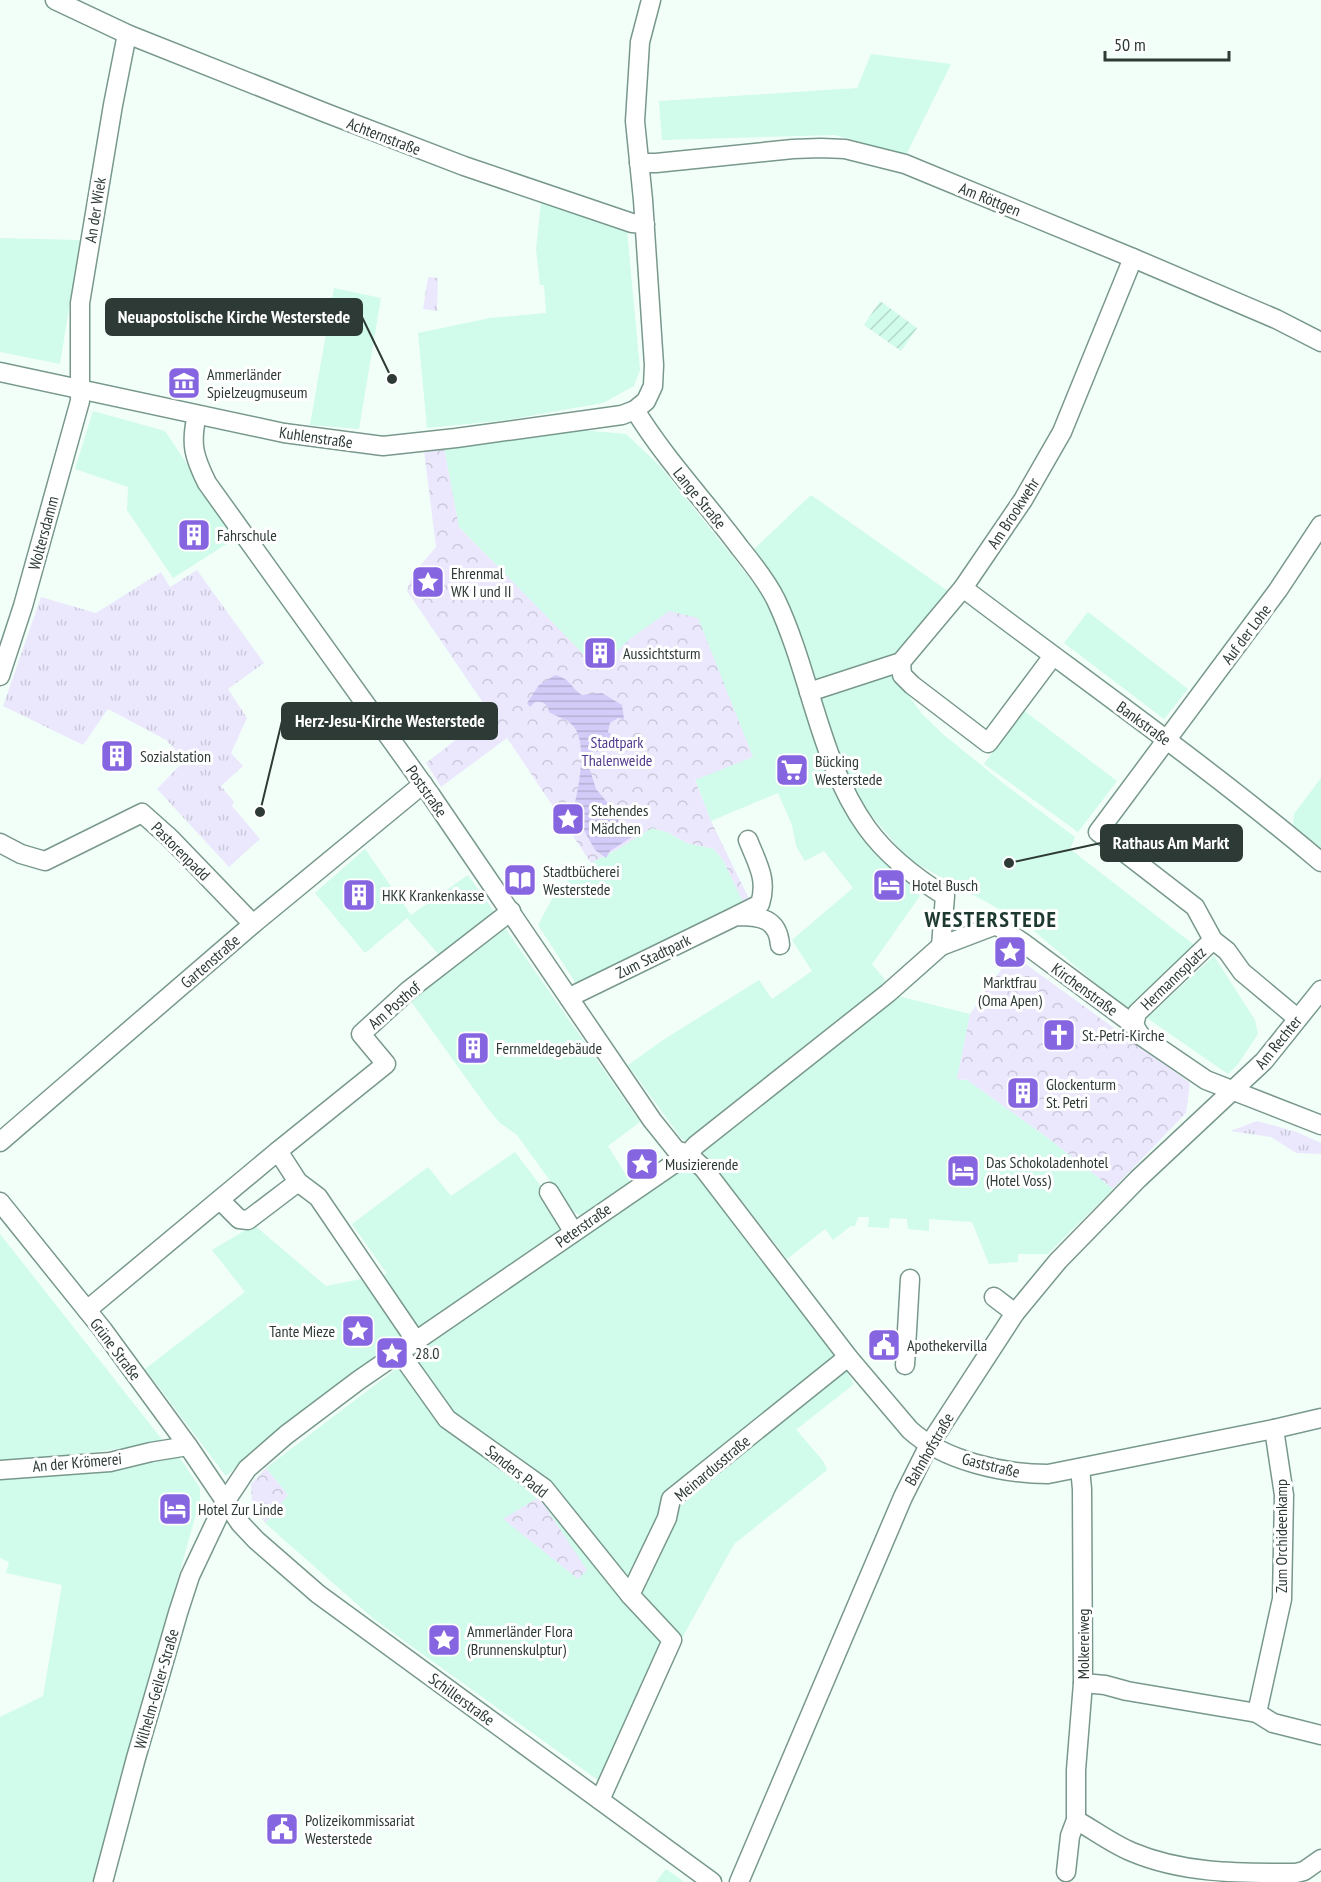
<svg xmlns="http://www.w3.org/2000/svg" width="1321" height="1882" font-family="'PT Sans Narrow',sans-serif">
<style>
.built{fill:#d1fbea}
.industrial{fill:url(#industrial-furrows)}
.grass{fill:url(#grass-tufts)}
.park{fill:url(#park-crowns)}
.water{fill:url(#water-rules)}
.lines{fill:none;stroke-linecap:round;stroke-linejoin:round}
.minor-casing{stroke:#79988c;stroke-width:21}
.minor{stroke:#fff;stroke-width:18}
.labels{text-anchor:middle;stroke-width:6;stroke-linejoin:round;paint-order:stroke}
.street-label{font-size:16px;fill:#2d3a35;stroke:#fff}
.poi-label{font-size:16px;fill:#2d3a35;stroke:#fff;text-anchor:start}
.park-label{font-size:16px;fill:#523b8e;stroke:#fff}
.district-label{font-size:22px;font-weight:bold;letter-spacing:1.5px;fill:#1e3a30;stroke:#fff}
.leader{fill:none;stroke:#2d3a35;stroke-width:2}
.callout-dot{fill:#2d3a35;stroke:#fff;stroke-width:2}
.callout{fill:#2d3a35;stroke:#2d3a35;stroke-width:2}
.callout-label{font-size:18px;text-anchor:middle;font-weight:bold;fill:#fff}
</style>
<defs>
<pattern id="industrial-furrows" width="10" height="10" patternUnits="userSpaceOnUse" patternTransform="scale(1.5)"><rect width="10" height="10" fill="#d1fbea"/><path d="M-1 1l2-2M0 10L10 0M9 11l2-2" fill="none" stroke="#b4d8c9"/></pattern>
<pattern id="grass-tufts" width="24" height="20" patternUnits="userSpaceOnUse" patternTransform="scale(1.5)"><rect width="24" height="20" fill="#ebe8fd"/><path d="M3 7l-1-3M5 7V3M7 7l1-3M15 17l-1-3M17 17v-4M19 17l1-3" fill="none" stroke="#cac8d9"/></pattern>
<pattern id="park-crowns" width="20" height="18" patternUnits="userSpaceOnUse" patternTransform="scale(1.5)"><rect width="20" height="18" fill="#ebe8fd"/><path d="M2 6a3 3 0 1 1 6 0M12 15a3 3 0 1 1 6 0" fill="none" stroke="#cac8d9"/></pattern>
<pattern id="water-rules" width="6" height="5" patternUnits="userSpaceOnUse" patternTransform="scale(1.5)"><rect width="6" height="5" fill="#d3ccf8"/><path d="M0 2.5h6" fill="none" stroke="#b5b0d5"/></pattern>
</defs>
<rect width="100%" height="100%" fill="#f2fff9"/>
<g class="built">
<path d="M 871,54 L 951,64 L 906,155 L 835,135 L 662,140 L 659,101 L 857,88 Z"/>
<path d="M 541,203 L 627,230 L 640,370 L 634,386 L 603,403 L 507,420 L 427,428 L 418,333 L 490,318 L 546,313 L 544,285 L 540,285 L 536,250 Z"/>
<path d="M 0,238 L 80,240 L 60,364 L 0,352 Z"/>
<path d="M 334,288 L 381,298 L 359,429 L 310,425 Z"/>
<path d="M 93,411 L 165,431 L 236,538 L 173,578 L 127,510 L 128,487 L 75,469 Z"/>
<path d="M 561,428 L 626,434 L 659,465 L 769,602 L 836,793 L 870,842 L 920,896 L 872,964 L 898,996 L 970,1014 L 957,1079 L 967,1080 L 1048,1138 L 1113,1189 L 1048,1254 L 1018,1254 L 1018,1262 L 989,1264 L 972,1222 L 929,1219 L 929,1231 L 908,1229 L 907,1219 L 890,1218 L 889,1228 L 868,1227 L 869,1217 L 858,1217 L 855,1226 L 851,1226 L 833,1240 L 825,1229 L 787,1259 L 703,1152 L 681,1138 L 628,1065 L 663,1040 L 759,980 L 772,999 L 812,971 L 792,940 L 853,888 L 824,851 L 805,861 L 796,846 L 792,825 L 778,793 L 711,821 L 695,779 L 753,757 L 598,670 L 459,527 L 444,448 Z"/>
<path d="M 811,495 L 948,591 L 894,655 L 896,679 L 923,715 L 944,735 L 1008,787 L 1075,837 L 1070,849 L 1198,948 L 1129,1012 L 1026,924 L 908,859 L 861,803 L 750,553 Z"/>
<path d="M 1088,612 L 1188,689 L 1164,719 L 1064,643 Z"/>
<path d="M 1023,710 L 1117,781 L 1078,832 L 984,764 Z"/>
<path d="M 1321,778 L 1321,848 L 1293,825 L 1294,814 Z"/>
<path d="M 651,828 L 667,832 L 687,843 L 714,849 L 723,860 L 745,906 L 577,985 L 538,925 L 558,888 L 591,863 L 618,849 Z"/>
<path d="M 365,849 L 411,915 L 468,875 L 495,913 L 440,956 L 407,918 L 365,953 L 315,893 Z"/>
<path d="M 505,928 L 640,1122 L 608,1146 L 631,1183 L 581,1216 L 572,1211 L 517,1135 L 500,1123 L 489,1110 L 410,1000 Z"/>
<path d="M 1214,956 L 1255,1020 L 1258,1034 L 1238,1064 L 1228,1074 L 1147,1018 Z"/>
<path d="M 515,1152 L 546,1193 L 567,1228 L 248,1457 L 226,1476 L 145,1369 L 245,1292 L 212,1250 L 254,1225 L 326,1286 L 387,1274 L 352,1224 L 428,1167 L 451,1196 Z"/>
<path d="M 685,1164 L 694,1168 L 829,1341 L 854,1384 L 797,1429 L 795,1428 L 823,1461 L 827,1470 L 734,1544 L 602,1783 L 375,1620 L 265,1523 L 288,1495 L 266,1468 L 401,1365 L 561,1248 Z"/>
<path d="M 0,1234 L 164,1442 L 0,1466 Z"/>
<path d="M 176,1452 L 200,1488 L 200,1500 L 92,1882 L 0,1882 L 0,1717 L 43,1696 L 62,1585 L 6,1573 L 9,1562 L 0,1558 L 0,1476 Z"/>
<path d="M 666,1869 L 684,1882 L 656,1882 Z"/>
</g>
<path class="industrial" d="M 880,301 L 917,328 L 901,351 L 864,325 Z"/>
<g class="grass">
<path d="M 428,277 L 438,278 L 437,311 L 423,309 Z"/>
<path d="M 197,570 L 264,663 L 228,689 L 247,718 L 231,753 L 243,766 L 221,786 L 234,802 L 232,806 L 260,839 L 229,867 L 157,789 L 185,760 L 166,740 L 108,709 L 83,745 L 3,706 L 41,597 L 96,613 L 161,572 L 170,587 Z"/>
<path d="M 1257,1121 L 1297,1132 L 1321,1143 L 1321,1154 L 1296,1153 L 1271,1137 L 1230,1131 Z"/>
</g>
<g class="park">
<path d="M 444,448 L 459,527 L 598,669 L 630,639 L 669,611 L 698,618 L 753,757 L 695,780 L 711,821 L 751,903 L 745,906 L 723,860 L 714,849 L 687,843 L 667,832 L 652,828 L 618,849 L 591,863 L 507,738 L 441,787 L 426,763 L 490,713 L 407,591 L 412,575 L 436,547 L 424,451 Z"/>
<path d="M 1012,954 L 1190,1083 L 1186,1113 L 1113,1189 L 1048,1138 L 967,1080 L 957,1079 L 970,1014 Z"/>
<path d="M 266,1468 L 288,1495 L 265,1523 L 252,1504 L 251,1484 Z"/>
<path d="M 539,1497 L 587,1570 L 578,1579 L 503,1519 Z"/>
</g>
<path class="water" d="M 555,675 C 571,679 570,687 582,695 L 602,693 L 622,705 L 624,719 L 618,718 L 610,723 L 608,732 L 612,737 L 594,748 L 591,757 L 590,770 L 596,789 L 607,802 L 626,832 L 632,837 L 610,851 L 606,858 L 595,850 L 573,811 C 578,791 590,737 570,723 C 565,718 555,716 549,712 C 548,704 543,701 535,702 L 530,707 L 527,703 L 539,685 Z"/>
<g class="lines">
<defs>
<g id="minor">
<path d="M 55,0 L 127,34 L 326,113 L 464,166 L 632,223 L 645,224"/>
<path d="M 639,163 L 656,163 L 793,149 L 821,148 L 845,149 L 905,164 L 1133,258 L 1276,319 L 1321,342"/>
<path d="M 0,372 L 284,433 L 383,446 L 456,438 L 622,415 L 635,410 L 646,401 L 653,386 L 654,365 L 643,200 L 635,121 L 640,42 L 651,0"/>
<path d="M 635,410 C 665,459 706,502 740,548 C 753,564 767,582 776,600 C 811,674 819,761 867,828 C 888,857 916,878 945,896 L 941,946"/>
<path d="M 197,415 C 190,444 194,457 207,483 L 430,794 L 652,1120 L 676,1150 L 688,1154 L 704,1169 L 848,1357 L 910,1430 C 944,1461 1004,1474 1048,1474 L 1274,1429 L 1321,1418"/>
<path d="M 963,588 C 1083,679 1206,765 1321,862"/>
<path d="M 901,662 L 902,675 L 912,685 L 988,743 L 1053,656"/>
<path d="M 0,676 L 23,606 L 80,401 L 80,303 L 113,105 L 127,34"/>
<path d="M 809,692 L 901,662 L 963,588 L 1023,500 L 1062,432 L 1133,258"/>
<path d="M 0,843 L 21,854 L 45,861 L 142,813 L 170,838 L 253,924"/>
<path d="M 738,915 L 760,904 C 768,879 757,863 748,840"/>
<path d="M 570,999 L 576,994 L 736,916 C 760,916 778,918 780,945"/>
<path d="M 1297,1018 L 1242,972 L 1227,951 L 1213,940 L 1195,907 L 1098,832 L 1278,590 L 1321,525"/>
<path d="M 1134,1025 L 1137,1013 L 1213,940"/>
<path d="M 0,1142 L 253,924 L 423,784"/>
<path d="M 278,1151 L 386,1064 L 361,1034 L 409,990 L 511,911"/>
<path d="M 549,1192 L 573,1231"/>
<path d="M 220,1200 L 239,1219 L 248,1220 L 298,1182"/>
<path d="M 0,1202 L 103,1330 L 188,1446 L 240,1523 L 256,1540 L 318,1594 L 712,1882"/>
<path d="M 994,1297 L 1015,1313"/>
<path d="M 87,1310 L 278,1151 L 298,1182 L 318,1197 L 416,1341"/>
<path d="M 400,1353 L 447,1419 L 544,1488 L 630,1595"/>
<path d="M 905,1365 L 910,1279"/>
<path d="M 1274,1429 L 1284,1495 L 1282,1599 L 1257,1713 L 1273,1723 L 1321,1735"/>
<path d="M 0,1470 L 110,1462 L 151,1452 L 188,1446"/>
<path d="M 1083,1683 L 1105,1685 L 1127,1691 L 1257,1713"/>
<path d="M 600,1800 L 672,1640 L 630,1595 L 667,1518 L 671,1499 L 848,1357"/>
<path d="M 1076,1820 C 1094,1830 1112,1844 1132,1852 C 1184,1874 1240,1873 1296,1873 L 1304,1871 L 1321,1859"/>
<path d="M 1066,1872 L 1070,1836 L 1076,1820 L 1076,1770 L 1083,1683 L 1082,1489 L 1080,1468"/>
<path d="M 103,1882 L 136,1758 L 178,1613 L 190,1576 L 225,1502 L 247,1469 L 286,1435 L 359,1380 L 688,1154 L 696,1145 L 888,993 L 941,946 L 996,925 L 1022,942 L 1134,1025 L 1140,1035 L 1206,1080 L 1321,1125"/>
<path d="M 739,1882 L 903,1497 L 929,1445 L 1015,1313 L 1058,1261 L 1138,1179 L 1264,1061 L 1321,990"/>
</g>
</defs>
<use href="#minor" class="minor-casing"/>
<use href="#minor" class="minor"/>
</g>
<defs>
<symbol id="museum-square" viewBox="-11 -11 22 22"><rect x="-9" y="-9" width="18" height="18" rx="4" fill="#8665e0" stroke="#fff"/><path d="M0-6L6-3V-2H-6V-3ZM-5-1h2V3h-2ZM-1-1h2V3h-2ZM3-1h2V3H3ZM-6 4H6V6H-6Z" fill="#fff"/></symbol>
<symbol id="building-square" viewBox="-11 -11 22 22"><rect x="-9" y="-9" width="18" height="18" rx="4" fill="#8665e0" stroke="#fff"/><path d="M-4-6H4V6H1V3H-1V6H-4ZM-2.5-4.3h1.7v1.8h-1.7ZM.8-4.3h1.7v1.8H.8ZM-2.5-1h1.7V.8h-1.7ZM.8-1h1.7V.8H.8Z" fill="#fff"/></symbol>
<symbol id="sight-square" viewBox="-11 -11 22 22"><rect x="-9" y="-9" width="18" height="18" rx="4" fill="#8665e0" stroke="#fff"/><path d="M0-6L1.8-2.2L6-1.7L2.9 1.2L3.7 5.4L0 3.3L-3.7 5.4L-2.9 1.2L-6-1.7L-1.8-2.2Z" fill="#fff"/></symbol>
<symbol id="supermarket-square" viewBox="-11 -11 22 22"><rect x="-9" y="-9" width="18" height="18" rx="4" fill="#8665e0" stroke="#fff"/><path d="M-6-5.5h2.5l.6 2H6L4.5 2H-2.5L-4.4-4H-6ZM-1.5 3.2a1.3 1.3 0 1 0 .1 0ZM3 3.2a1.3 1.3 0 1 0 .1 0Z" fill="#fff"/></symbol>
<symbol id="library-square" viewBox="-11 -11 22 22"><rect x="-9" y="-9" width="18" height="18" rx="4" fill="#8665e0" stroke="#fff"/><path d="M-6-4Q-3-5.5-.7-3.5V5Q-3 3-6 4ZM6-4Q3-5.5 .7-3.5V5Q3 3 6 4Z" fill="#fff"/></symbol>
<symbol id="hotel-square" viewBox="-11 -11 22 22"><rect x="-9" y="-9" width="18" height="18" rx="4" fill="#8665e0" stroke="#fff"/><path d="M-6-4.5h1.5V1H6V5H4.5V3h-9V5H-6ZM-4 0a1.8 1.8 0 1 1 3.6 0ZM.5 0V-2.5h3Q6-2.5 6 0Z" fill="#fff"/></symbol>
<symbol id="church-square" viewBox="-11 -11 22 22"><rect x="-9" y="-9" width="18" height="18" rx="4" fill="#8665e0" stroke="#fff"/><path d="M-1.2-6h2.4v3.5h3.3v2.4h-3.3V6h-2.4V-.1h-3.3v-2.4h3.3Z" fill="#fff"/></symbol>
<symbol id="civic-square" viewBox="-11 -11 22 22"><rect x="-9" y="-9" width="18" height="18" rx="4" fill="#8665e0" stroke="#fff"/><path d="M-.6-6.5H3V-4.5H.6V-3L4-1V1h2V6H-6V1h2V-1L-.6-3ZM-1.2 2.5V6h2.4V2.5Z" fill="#fff"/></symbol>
</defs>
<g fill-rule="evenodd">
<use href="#museum-square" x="165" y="364" width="38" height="38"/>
<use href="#building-square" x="175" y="516" width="38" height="38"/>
<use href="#sight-square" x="409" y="563" width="38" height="38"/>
<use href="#building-square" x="581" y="634" width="38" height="38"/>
<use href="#building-square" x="98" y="737" width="38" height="38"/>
<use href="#supermarket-square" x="773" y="751" width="38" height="38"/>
<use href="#sight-square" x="549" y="800" width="38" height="38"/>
<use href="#library-square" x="501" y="861" width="38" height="38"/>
<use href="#hotel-square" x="870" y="866" width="38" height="38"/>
<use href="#building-square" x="340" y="876" width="38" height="38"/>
<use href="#sight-square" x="991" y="933" width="38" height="38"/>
<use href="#church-square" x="1040" y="1016" width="38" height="38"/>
<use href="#building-square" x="454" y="1029" width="38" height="38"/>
<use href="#building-square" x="1004" y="1074" width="38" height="38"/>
<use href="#sight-square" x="623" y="1145" width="38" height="38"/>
<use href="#hotel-square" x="944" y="1152" width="38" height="38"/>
<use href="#sight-square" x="339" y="1312" width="38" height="38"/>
<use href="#civic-square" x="865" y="1326" width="38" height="38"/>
<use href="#sight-square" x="373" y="1334" width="38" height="38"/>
<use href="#hotel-square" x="156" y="1490" width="38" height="38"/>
<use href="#sight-square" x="425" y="1621" width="38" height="38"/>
<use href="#civic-square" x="263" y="1810" width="38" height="38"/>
</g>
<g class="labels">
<g class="street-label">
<text transform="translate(384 136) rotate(21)" y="6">Achternstraße</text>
<text transform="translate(990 199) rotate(22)" y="6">Am Röttgen</text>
<text transform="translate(95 210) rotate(-81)" y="6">An der Wiek</text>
<text transform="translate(316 437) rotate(8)" y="6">Kuhlenstraße</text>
<text transform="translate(700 498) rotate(51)" y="6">Lange Straße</text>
<text transform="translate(1013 513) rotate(-57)" y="6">Am Brookwehr</text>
<text transform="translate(43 533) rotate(-75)" y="6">Woltersdamm</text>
<text transform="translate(1246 634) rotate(-53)" y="6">Auf der Lohe</text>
<text transform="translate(1144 723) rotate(36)" y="6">Bankstraße</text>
<text transform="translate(427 791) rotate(55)" y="6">Poststraße</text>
<text transform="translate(181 851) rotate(45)" y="6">Pastorenpadd</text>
<text transform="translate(653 956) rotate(-26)" y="6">Zum Stadtpark</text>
<text transform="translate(210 961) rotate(-41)" y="6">Gartenstraße</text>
<text transform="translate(1173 978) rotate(-44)" y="6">Hermannsplatz</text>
<text transform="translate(1085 989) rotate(36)" y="6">Kirchenstraße</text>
<text transform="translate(394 1005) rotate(-41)" y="6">Am Posthof</text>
<text transform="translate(1278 1042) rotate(-51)" y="6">Am Rechter</text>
<text transform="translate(583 1225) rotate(-35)" y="6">Peterstraße</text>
<text transform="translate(116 1349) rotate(53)" y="6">Grüne Straße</text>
<text transform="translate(929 1449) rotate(-60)" y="6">Bahnhofstraße</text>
<text transform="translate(77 1462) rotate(-5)" y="6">An der Krömerei</text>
<text transform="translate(991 1465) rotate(14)" y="6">Gaststraße</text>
<text transform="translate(712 1468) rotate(-40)" y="6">Meinardusstraße</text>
<text transform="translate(517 1471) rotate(38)" y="6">Sanders Padd</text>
<text transform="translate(1281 1536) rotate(-90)" y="6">Zum Orchideenkamp</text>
<text transform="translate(1083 1644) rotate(-90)" y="6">Molkereiweg</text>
<text transform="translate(156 1689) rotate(-74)" y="6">Wilhelm-Geiler-Straße</text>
<text transform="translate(462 1699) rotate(36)" y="6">Schillerstraße</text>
</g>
<g class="poi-label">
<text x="207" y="380">Ammerländer<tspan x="207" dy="18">Spielzeugmuseum</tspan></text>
<text x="217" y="541">Fahrschule</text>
<text x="451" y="579">Ehrenmal<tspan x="451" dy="18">WK I und II</tspan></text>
<text x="623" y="659">Aussichtsturm</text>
<text x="140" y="762">Sozialstation</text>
<text x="815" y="767">Bücking<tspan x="815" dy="18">Westerstede</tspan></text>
<text x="591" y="816">Stehendes<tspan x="591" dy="18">Mädchen</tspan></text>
<text x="543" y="877">Stadtbücherei<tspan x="543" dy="18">Westerstede</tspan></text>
<text x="912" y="891">Hotel Busch</text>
<text x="382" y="901">HKK Krankenkasse</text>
<text x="1010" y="988" text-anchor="middle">Marktfrau<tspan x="1010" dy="18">(Oma Apen)</tspan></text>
<text x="1082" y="1041">St.-Petri-Kirche</text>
<text x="496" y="1054">Fernmeldegebäude</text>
<text x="1046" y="1090">Glockenturm<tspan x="1046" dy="18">St. Petri</tspan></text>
<text x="986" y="1168">Das Schokoladenhotel<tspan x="986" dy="18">(Hotel Voss)</tspan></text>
<text x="665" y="1170">Musizierende</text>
<text x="335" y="1337" text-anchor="end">Tante Mieze</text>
<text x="907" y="1351">Apothekervilla</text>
<text x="415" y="1359">28.0</text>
<text x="198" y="1515">Hotel Zur Linde</text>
<text x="467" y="1637">Ammerländer Flora<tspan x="467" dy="18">(Brunnenskulptur)</tspan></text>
<text x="305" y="1826">Polizeikommissariat<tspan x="305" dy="18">Westerstede</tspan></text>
</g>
<g class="park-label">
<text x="617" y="748">Stadtpark<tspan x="617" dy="18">Thalenweide</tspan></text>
</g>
<g class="district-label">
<text x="991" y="927">WESTERSTEDE</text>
</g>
</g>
<path class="leader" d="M392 379L362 317M260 812L282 721M1009 863L1101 843"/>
<g class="callout-dot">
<circle cx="392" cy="379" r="6"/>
<circle cx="260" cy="812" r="6"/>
<circle cx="1009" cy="863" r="6"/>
</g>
<g class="callout">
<rect x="106" y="299" width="256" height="36" rx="6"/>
<rect x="282" y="703" width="215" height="36" rx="6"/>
<rect x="1101" y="825" width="141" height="36" rx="6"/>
</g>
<g class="callout-label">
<text x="234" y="323">Neuapostolische Kirche Westerstede</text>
<text x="390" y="727">Herz-Jesu-Kirche Westerstede</text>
<text x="1171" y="849">Rathaus Am Markt</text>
</g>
<path d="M1105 51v9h124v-9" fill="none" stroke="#2d3a35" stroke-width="3"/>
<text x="1114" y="51" font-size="18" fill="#2d3a35" stroke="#ffffff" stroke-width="4.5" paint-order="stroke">50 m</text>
</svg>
